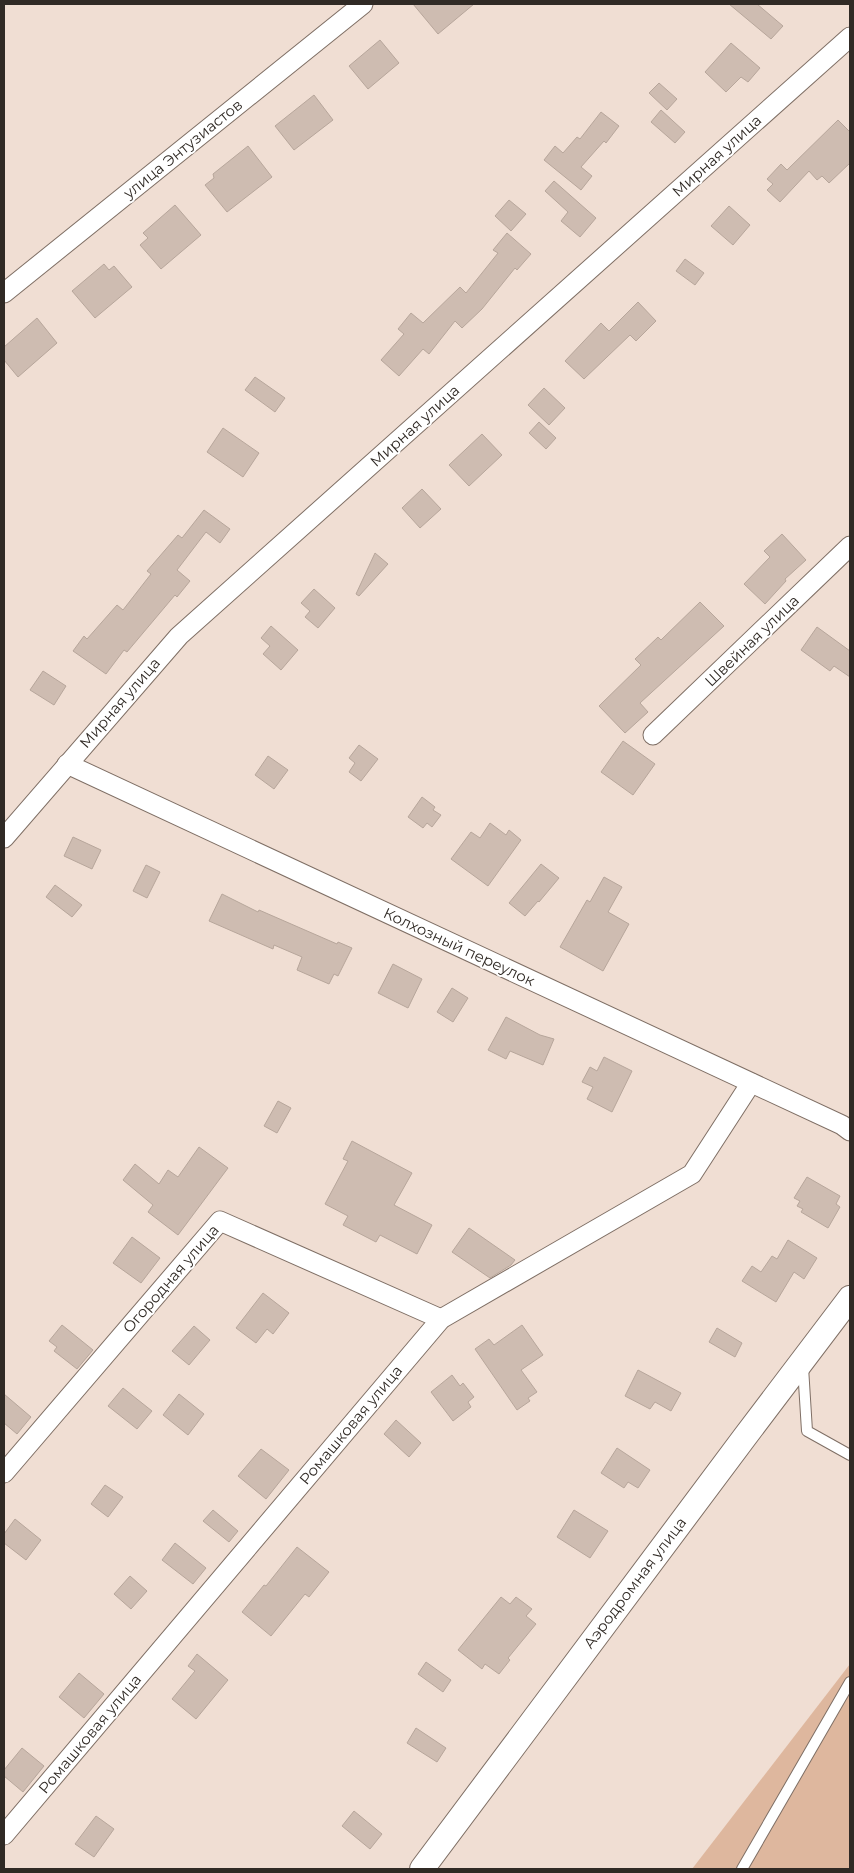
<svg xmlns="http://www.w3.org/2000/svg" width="854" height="1873" font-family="Montserrat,sans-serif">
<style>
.green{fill:#deb79e}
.building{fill:#cebcb1;stroke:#b7a69b}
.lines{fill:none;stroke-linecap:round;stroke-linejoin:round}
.service-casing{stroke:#7f6f65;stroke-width:12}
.minor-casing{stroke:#7f6f65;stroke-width:21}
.tertiary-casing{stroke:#7f6f65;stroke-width:26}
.service{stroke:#fff;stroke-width:10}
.minor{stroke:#fff;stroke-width:19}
.tertiary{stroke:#fff;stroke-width:24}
.labels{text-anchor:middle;stroke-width:4;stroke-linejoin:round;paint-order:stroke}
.street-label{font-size:15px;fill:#302a25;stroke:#fff}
</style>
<rect width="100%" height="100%" fill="#f0ded3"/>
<path class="green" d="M 850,1664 L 850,1869 L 692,1869 Z"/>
<g class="building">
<path d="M 413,4 L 474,4 L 438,34 Z"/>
<path d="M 729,4 L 757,4 L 783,26 L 771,39 Z"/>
<path d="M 380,40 L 399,63 L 368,89 L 349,66 Z"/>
<path d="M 731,43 L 760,68 L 748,82 L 741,77 L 726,92 L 705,72 Z"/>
<path d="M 659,83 L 677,99 L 667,110 L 649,93 Z"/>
<path d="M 314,95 L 333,120 L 294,150 L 275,126 Z"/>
<path d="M 661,110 L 685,132 L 675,143 L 651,122 Z"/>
<path d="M 601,112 L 619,126 L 606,143 L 604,141 L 581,167 L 592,176 L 581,190 L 544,160 L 555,146 L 563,153 L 577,137 L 580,139 Z"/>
<path d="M 838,120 L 850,132 L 850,163 L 829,183 L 822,176 L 817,180 L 809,171 L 780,202 L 767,190 L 773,184 L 767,179 L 781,164 L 787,170 Z"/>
<path d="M 248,146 L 272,177 L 227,212 L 205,185 L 214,178 L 213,174 Z"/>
<path d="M 554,181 L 596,218 L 580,237 L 561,221 L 568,212 L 545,191 Z"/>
<path d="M 509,200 L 526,214 L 511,231 L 495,216 Z"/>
<path d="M 175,205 L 201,235 L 161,269 L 140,245 L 148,238 L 143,233 Z"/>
<path d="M 729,206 L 750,225 L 733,245 L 711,226 Z"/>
<path d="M 507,233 L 531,254 L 517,270 L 515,268 L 482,309 L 462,328 L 455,321 L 429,354 L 423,349 L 399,376 L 381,360 L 404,334 L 398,329 L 411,313 L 423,323 L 460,287 L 466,293 L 498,253 L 493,250 Z"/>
<path d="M 685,259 L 704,273 L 695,285 L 676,271 Z"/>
<path d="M 104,264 L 109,270 L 114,266 L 132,287 L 95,318 L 72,291 Z"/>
<path d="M 638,302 L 656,321 L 636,341 L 630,335 L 584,379 L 565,361 L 601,323 L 609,331 Z"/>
<path d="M 37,318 L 57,343 L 18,377 L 4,360 L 4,347 Z"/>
<path d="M 255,377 L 285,398 L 275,412 L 245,390 Z"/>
<path d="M 544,388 L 565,408 L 549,425 L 528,405 Z"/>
<path d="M 539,422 L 556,438 L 546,449 L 529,433 Z"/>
<path d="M 223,428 L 259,453 L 243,477 L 207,452 Z"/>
<path d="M 482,434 L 502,455 L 469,486 L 449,465 Z"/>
<path d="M 422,489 L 441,509 L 420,528 L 402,508 Z"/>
<path d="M 204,510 L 230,529 L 220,543 L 206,532 L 177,570 L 190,581 L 177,597 L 175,595 L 127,652 L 124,650 L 106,674 L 73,651 L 84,636 L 87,639 L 117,605 L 123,610 L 151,574 L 147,571 L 178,535 L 182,538 Z"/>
<path d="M 782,534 L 806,560 L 785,579 L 786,581 L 765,604 L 744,584 L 770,557 L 764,551 Z"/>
<path d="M 375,553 L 388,564 L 359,596 L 356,594 Z"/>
<path d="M 314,589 L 335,608 L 318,628 L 305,617 L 310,611 L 301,603 Z"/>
<path d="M 700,602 L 724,626 L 640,703 L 648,712 L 625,733 L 599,706 L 641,665 L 635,659 L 658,637 L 661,640 Z"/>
<path d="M 271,626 L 298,650 L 281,670 L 263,654 L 270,646 L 261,638 Z"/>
<path d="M 817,627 L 850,651 L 850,677 L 834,666 L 830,671 L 801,650 Z"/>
<path d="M 43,671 L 66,686 L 54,705 L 30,690 Z"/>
<path d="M 623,741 L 655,764 L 633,795 L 601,772 Z"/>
<path d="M 359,745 L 378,759 L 361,781 L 349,772 L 355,763 L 349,758 Z"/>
<path d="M 268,756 L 288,770 L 274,789 L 255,775 Z"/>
<path d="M 422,797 L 435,807 L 433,810 L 441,815 L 432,827 L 427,823 L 423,828 L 408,817 Z"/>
<path d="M 490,823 L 506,835 L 509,830 L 521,840 L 488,886 L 451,859 L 471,832 L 480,838 Z"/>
<path d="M 73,837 L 101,850 L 92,869 L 64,856 Z"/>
<path d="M 541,864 L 559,878 L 539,902 L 538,901 L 525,916 L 509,903 Z"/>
<path d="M 146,865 L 160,872 L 147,898 L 133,891 Z"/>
<path d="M 604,877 L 622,887 L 608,912 L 629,924 L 603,971 L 560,947 L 587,900 L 590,902 Z"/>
<path d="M 55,885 L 82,905 L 72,917 L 46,897 Z"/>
<path d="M 222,894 L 258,912 L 259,910 L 337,944 L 338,942 L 352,948 L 338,976 L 334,974 L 329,984 L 297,970 L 302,957 L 274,945 L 273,949 L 209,921 Z"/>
<path d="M 393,964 L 422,979 L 408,1008 L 378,993 Z"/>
<path d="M 452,988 L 468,998 L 453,1022 L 437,1012 Z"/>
<path d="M 506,1017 L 540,1035 L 554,1039 L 543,1065 L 510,1051 L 506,1059 L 488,1050 Z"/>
<path d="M 604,1057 L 632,1071 L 612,1112 L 587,1099 L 593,1087 L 582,1082 L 590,1067 L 597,1071 Z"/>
<path d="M 278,1101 L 291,1108 L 277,1133 L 264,1126 Z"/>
<path d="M 352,1141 L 412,1173 L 394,1205 L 432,1225 L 417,1254 L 380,1235 L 376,1242 L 343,1225 L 348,1216 L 325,1204 L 348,1161 L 343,1159 Z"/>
<path d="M 199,1147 L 228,1168 L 178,1235 L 148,1212 L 153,1205 L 123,1180 L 135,1164 L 159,1184 L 168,1170 L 178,1177 Z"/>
<path d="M 807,1177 L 840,1196 L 836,1204 L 840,1207 L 828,1228 L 801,1212 L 803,1209 L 797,1206 L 800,1201 L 794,1198 Z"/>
<path d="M 469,1228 L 515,1260 L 511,1265 L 490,1278 L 452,1252 Z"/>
<path d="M 132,1237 L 160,1258 L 141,1283 L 113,1263 Z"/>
<path d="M 788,1240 L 817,1258 L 804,1279 L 794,1272 L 776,1302 L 742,1281 L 752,1266 L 761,1272 L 772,1256 L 777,1259 Z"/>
<path d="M 263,1293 L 289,1313 L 273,1334 L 267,1329 L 256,1343 L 236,1328 Z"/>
<path d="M 62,1325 L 93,1350 L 77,1369 L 54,1351 L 57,1347 L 49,1341 Z"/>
<path d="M 522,1325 L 543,1355 L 521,1370 L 537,1392 L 528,1398 L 530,1401 L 517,1410 L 475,1349 L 489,1339 L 494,1345 Z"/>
<path d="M 194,1326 L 210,1340 L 189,1365 L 172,1351 Z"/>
<path d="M 717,1328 L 742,1343 L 735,1357 L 709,1342 Z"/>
<path d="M 638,1370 L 681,1393 L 671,1411 L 655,1402 L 650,1409 L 625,1396 Z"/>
<path d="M 452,1375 L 460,1386 L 463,1383 L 474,1397 L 468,1402 L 471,1407 L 453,1421 L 431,1392 Z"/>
<path d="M 123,1388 L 152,1411 L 137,1429 L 108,1406 Z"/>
<path d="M 4,1394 L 31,1417 L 17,1434 L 4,1423 Z"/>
<path d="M 179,1394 L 204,1414 L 188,1435 L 163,1415 Z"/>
<path d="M 396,1420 L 421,1443 L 409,1457 L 384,1434 Z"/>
<path d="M 617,1448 L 650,1470 L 638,1488 L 628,1482 L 624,1488 L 601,1473 Z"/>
<path d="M 261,1449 L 289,1470 L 266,1499 L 238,1476 Z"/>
<path d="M 105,1485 L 123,1497 L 108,1517 L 91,1504 Z"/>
<path d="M 213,1510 L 238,1531 L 229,1542 L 203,1521 Z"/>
<path d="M 574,1510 L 608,1531 L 590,1558 L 557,1537 Z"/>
<path d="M 15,1519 L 41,1540 L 26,1560 L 4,1543 L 4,1534 Z"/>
<path d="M 175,1543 L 206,1568 L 193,1584 L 162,1560 Z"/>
<path d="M 297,1547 L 329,1572 L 309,1597 L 305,1594 L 271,1636 L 242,1612 L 264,1585 L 266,1586 Z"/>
<path d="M 130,1576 L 147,1591 L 131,1609 L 114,1594 Z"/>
<path d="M 501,1597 L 510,1604 L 516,1597 L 532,1609 L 526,1616 L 536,1624 L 508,1658 L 510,1660 L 499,1674 L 485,1664 L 482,1669 L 458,1650 Z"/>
<path d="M 197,1654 L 228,1680 L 196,1719 L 172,1699 L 195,1671 L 188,1666 Z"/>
<path d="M 426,1662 L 451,1680 L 443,1692 L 418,1674 Z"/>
<path d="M 79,1673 L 104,1694 L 84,1718 L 59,1697 Z"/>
<path d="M 416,1728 L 446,1748 L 437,1762 L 407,1743 Z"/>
<path d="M 22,1748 L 44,1766 L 23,1792 L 4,1776 L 4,1770 Z"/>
<path d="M 354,1811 L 382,1834 L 370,1849 L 342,1826 Z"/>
<path d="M 96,1816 L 114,1829 L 94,1857 L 75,1844 Z"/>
</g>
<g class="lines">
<defs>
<g id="service">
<path d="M 803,1367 L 807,1431 L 850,1455"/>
<path d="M 742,1869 L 850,1682"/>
</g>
<g id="minor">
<path d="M 4,293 L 363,4"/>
<path d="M 653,735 L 850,546"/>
<path d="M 67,764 L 842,1125 L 850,1131"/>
<path d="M 4,838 L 179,636 L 850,37"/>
<path d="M 4,1473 L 220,1221 L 441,1319"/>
<path d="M 4,1835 L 441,1319 L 692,1174 L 751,1083"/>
</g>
<path id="tertiary" d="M 422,1869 L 744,1438 L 850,1298"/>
</defs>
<use href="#service" class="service-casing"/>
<use href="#minor" class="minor-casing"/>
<use href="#tertiary" class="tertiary-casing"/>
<use href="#service" class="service"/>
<use href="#minor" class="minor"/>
<use href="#tertiary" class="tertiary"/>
</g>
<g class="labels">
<g class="street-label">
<text transform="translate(183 149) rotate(-39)" y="5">улица Энтузиастов</text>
<text transform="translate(717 156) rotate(-42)" y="5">Мирная улица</text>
<text transform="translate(415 426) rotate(-42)" y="5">Мирная улица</text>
<text transform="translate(752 641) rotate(-44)" y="5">Швейная улица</text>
<text transform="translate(120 703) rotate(-49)" y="5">Мирная улица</text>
<text transform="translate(459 947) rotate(25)" y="5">Колхозный переулок</text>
<text transform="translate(171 1279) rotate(-49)" y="5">Огородная улица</text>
<text transform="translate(351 1425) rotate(-50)" y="5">Ромашковая улица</text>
<text transform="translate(635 1583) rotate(-53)" y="5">Аэродромная улица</text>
<text transform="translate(90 1734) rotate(-50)" y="5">Ромашковая улица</text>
</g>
</g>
<rect width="854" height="1873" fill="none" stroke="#302a25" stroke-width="10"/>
</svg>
